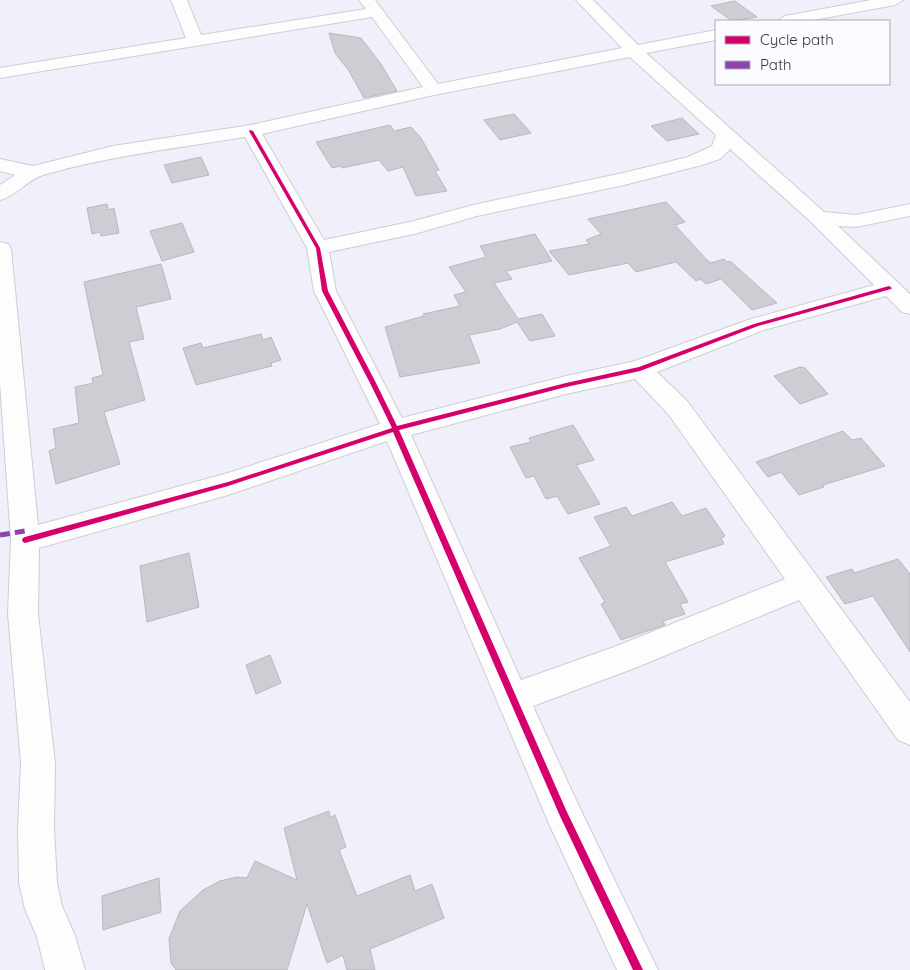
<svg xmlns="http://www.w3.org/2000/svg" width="910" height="970" font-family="Quicksand,sans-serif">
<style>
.building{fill:#cecdd4;stroke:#b9b7bf}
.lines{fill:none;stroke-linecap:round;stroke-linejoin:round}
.minor-casing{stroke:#cccdd5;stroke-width:2}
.minor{fill:#fdfdfe;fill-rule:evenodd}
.quiet{stroke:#8e44ad;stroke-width:5;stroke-dasharray:10 5;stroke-linecap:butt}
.cycleway-casing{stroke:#fbfbff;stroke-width:3}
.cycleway{fill:#d6006c;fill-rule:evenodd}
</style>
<rect width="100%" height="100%" fill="#f0f0fa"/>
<g class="building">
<path d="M 735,1 L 757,17 L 732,21 L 711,6 Z"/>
<path d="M 329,33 L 361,38 L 381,64 L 397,91 L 364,98 L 349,71 L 335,53 Z"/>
<path d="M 514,114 L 531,133 L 500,140 L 484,120 Z"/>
<path d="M 682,118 L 699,134 L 667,141 L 651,126 Z"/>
<path d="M 390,125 L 394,131 L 411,127 L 421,138 L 439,170 L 435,171 L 447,191 L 416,196 L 403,167 L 388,171 L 379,160 L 342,168 L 341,166 L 332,168 L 316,142 Z"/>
<path d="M 201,157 L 209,175 L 172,183 L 164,165 Z"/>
<path d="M 666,202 L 685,222 L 675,225 L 707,260 L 711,263 L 724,259 L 727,262 L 730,261 L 777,303 L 752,310 L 721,279 L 706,284 L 700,279 L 696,281 L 676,262 L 636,272 L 628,263 L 569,275 L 549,251 L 589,244 L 586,240 L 601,234 L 588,219 Z"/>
<path d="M 107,204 L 108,210 L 114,208 L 119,233 L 101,236 L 100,232 L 92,234 L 87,208 Z"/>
<path d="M 182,223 L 194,252 L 162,261 L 150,231 Z"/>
<path d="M 535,234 L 552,261 L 506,271 L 512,279 L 494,283 L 518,319 L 542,314 L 555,336 L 530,341 L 517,322 L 500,329 L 469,335 L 480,363 L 400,377 L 385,327 L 424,316 L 423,314 L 460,306 L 454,295 L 466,292 L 449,267 L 486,257 L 480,246 Z"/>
<path d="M 161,264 L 171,299 L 136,307 L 144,339 L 129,342 L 145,400 L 104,412 L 120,464 L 56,484 L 49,451 L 56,448 L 53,429 L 79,423 L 75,387 L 93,383 L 92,378 L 103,375 L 84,282 Z"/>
<path d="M 261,334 L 263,340 L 271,337 L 281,360 L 271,363 L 272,366 L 196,385 L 183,348 L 201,343 L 203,348 Z"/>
<path d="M 800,367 L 805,368 L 828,394 L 800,404 L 774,376 Z"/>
<path d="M 573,425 L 594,460 L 576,465 L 600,504 L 568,514 L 557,496 L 546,499 L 534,476 L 526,478 L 510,447 L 531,442 L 529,438 Z"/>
<path d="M 843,431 L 852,440 L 861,438 L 885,466 L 823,485 L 824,487 L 799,495 L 781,472 L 768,477 L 756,462 Z"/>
<path d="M 672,502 L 682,516 L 706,508 L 725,536 L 721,538 L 724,544 L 665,562 L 688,602 L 680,604 L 685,614 L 663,621 L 665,625 L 621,640 L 601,604 L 605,602 L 579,558 L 611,546 L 594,517 L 626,507 L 632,516 Z"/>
<path d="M 189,553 L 199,607 L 147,622 L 140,566 Z"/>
<path d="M 898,559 L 910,574 L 910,652 L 873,596 L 845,604 L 826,577 L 852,569 L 854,573 Z"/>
<path d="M 270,655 L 281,683 L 256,694 L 246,665 Z"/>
<path d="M 329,811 L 330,818 L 335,815 L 346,847 L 339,850 L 357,896 L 410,875 L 415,891 L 432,884 L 444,918 L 370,949 L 375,970 L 347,970 L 343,955 L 327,963 L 307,904 L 287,970 L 176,970 L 171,963 L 169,939 L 180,911 L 203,890 L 220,881 L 237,877 L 247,878 L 255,861 L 297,880 L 284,828 Z"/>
<path d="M 159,878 L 161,912 L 103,930 L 102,896 Z"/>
</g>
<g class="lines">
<defs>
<g id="minor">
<path d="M 171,0 L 187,0 L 201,35 L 366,9 L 359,0 L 375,0 L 438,84 L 622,48 L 576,0 L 593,0 L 638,45 L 716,30 L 716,40 L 646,53 L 824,212 L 856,215 L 910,204 L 910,216 L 856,227 L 838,226 L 910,294 L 910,314 L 902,312 L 886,296 L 764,330 L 657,372 L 687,401 L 910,702 L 910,745 L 898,740 L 799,600 L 635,668 L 533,706 L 576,800 L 658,970 L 617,970 L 550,826 L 387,441 L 228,495 L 39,548 L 38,614 L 55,763 L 54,829 L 57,883 L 62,906 L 75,936 L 85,970 L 45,970 L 37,937 L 25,909 L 19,883 L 18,829 L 21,763 L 8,614 L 11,540 L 0,383 L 0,242 L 8,244 L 11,249 L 38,525 L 228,473 L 380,424 L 314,291 L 307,248 L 245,137 C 177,148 109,156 43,175 C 27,180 16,196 0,200 L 0,185 L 15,175 L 0,171 L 0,159 L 33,166 L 113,146 L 251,125 L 423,87 L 372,17 L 0,78 L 0,68 L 186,38 ZM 630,57 L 716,135 L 712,146 L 688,157 L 623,173 L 473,205 L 414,221 L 324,240 L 262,134 L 434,95 ZM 730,149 L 811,222 L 874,285 L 748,320 L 635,361 L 566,376 L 402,418 L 336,291 L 329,252 L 418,233 L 477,216 L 624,185 L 702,165 L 720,159 ZM 635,379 L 669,415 L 785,579 L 614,647 L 521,680 L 411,435 L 566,394 Z"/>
<path d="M 871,0 L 903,0 L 895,5 L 808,21 L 777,21 L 785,16 Z"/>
</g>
</defs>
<use href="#minor" class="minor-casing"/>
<use href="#minor" class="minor"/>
<path class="quiet" d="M 0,535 L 25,531"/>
<defs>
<path id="cycleway" d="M 250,130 L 253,131 L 320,248 L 328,291 L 376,383 L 397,426 L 566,383 L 639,367 L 754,324 L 889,286 L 892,288 L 891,289 L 758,326 L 640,371 L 566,387 L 399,430 L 566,810 L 643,970 L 633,970 L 560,816 L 393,432 L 228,486 L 25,543 L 23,542 L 22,540 L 23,538 L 25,537 L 228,482 L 392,428 L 370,383 L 322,291 L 316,248 L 249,131 Z"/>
</defs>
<use href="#cycleway" class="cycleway-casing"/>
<use href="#cycleway" class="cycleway"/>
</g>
<rect x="715" y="20" width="175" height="65" fill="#fbfbff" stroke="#acacb1"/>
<rect x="725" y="36" width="25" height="8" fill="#d6006c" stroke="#acacb1"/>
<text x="760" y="45" font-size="15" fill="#35363d">Cycle path</text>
<rect x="725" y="61" width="25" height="8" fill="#8e44ad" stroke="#acacb1"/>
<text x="760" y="70" font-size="15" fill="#35363d">Path</text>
</svg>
